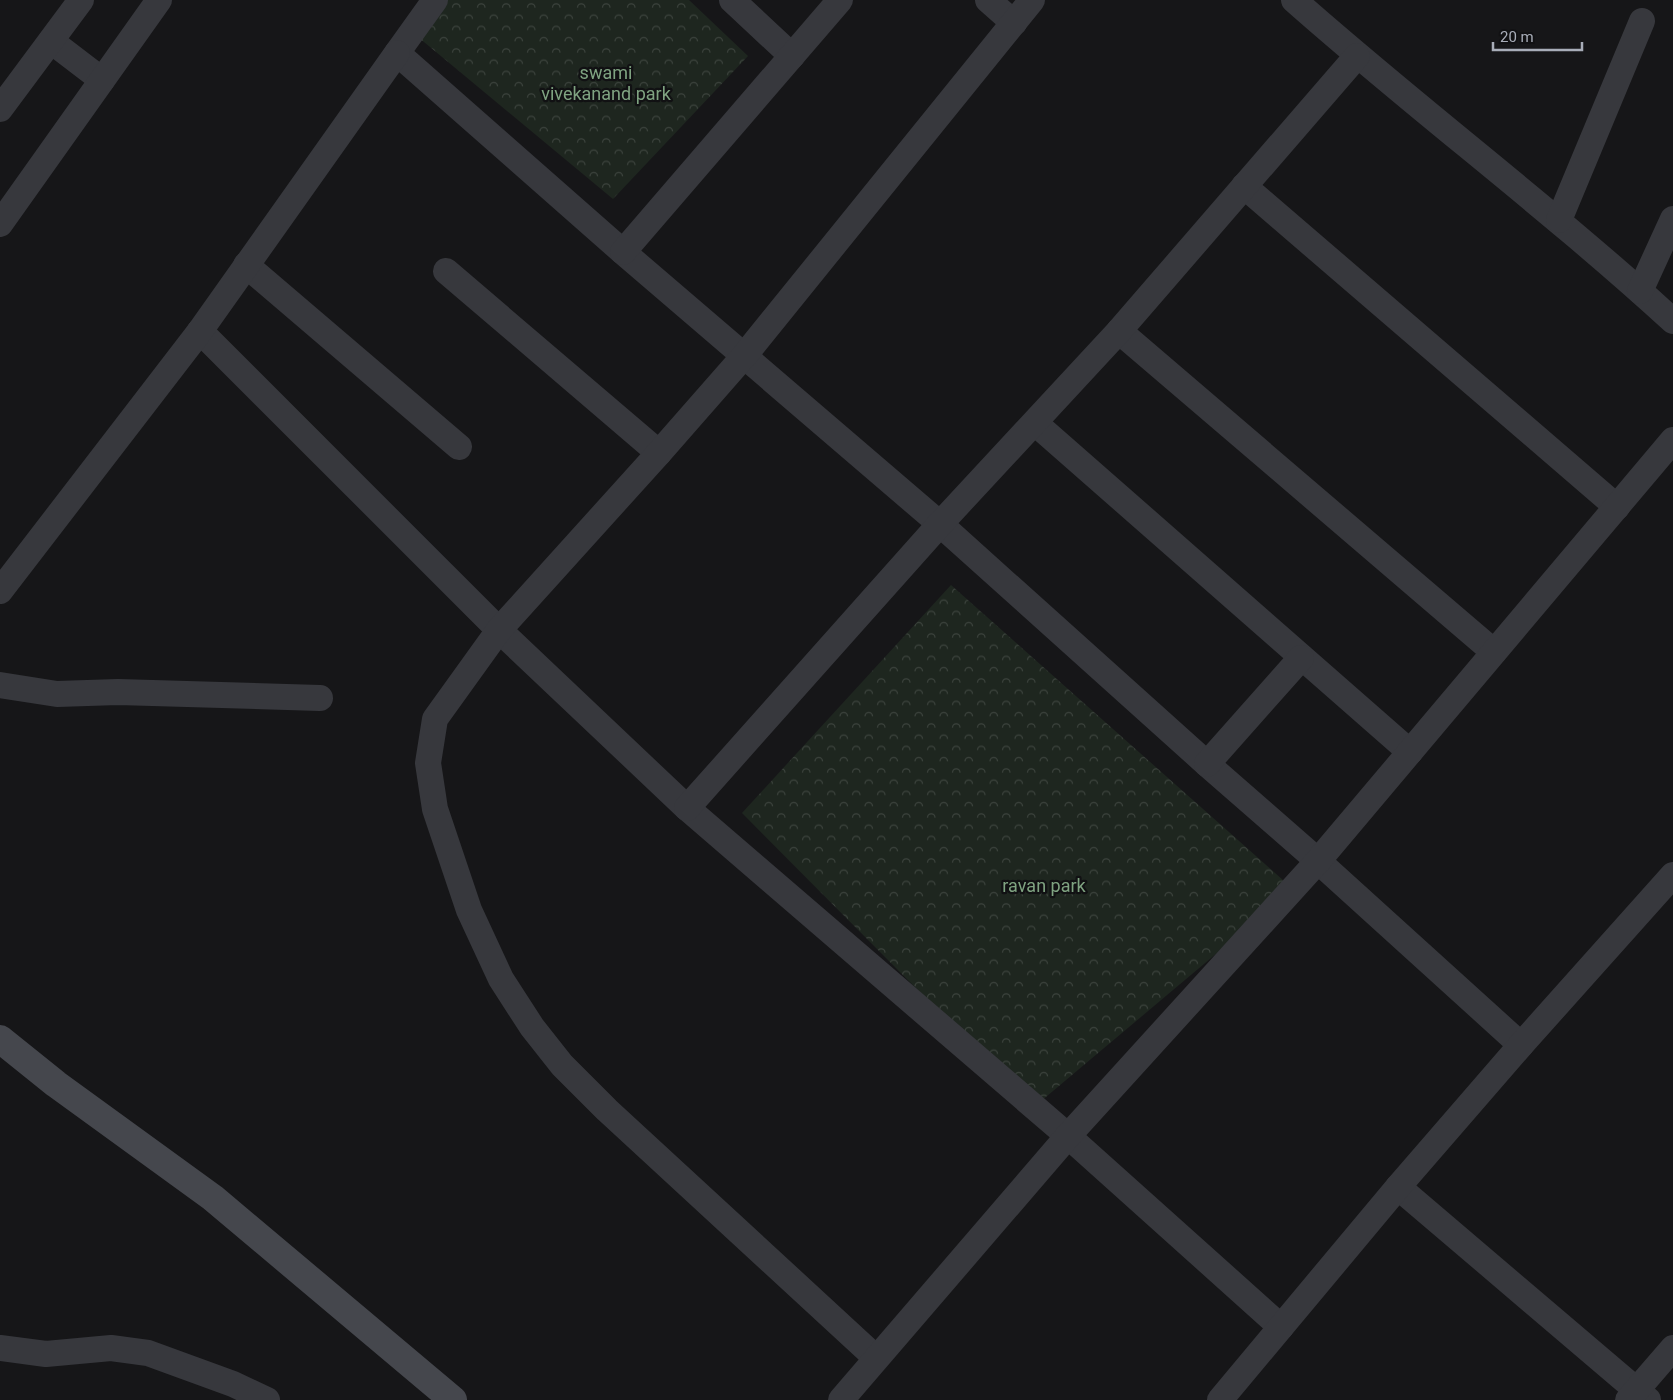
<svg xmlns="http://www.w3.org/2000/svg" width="1673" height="1400" font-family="Roboto,sans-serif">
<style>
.park{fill:url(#park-crowns)}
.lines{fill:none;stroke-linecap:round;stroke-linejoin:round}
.street{stroke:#37383d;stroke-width:26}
.secondary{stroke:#45474d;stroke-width:28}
.labels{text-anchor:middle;stroke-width:4.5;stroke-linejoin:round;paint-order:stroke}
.park-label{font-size:18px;fill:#7fa381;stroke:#111113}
</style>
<defs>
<pattern id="park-crowns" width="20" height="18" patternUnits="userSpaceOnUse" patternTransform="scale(1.25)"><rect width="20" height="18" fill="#1e261f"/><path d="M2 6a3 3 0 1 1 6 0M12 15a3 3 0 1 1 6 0" fill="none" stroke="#3c433d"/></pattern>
</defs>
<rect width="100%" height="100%" fill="#161618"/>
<g class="park">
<path d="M 443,0 L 689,0 L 748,56 L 613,199 L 412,32 Z"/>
<path d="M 951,585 L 1293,889 L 1034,1107 L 742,813 Z"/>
</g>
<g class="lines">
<g class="street">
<path d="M 435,0 L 397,53 L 623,252 L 940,524 L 1207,764 L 1318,861 L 1521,1045"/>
<path d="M 732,0 L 792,56"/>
<path d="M 988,0 L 1014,23"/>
<path d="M 1294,0 C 1418,110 1551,209 1673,321"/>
<path d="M 51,41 L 102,80"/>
<path d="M 0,109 L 81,0"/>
<path d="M 1244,186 L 1617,507"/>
<path d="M 1559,220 L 1642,21"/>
<path d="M 0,224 L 159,0"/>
<path d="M 623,252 L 840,0"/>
<path d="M 246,265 L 459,447"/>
<path d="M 446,271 L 659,453"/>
<path d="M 1640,291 L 1673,219"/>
<path d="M 200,331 L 499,630 L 687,808 L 1068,1136 L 1281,1327"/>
<path d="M 1119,331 L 1494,652"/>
<path d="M 1035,423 L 1410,752"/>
<path d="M 0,591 L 200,331 L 397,53"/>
<path d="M 0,685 L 57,694 L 118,692 L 320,698"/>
<path d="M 1207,764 L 1301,658"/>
<path d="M 687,808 L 940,524 L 1119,331 L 1357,56"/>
<path d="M 1398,1187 L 1648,1400"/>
<path d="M 0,1348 L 46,1354 L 111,1348 L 148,1353 L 233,1384 L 267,1400"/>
<path d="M 876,1358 L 607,1110 L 562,1065 L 532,1027 L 501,979 L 469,910 L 435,809 L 428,763 L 435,719 L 499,630 L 659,453 L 744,356 L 1032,0"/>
<path d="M 841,1400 L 1068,1136 L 1318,861 L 1673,440"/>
<path d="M 1220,1400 L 1398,1187 L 1521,1045 L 1673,875"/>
<path d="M 1628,1400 L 1673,1348"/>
</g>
<path class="secondary" d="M 0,1039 L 56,1084 L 213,1198 L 453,1400"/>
</g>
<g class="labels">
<g class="park-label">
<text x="606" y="79">swami<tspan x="606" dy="21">vivekanand park</tspan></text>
<text x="1044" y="892">ravan park</text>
</g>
</g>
<path d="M1493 42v8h89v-8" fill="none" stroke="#a8adb8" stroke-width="2.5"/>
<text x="1500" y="42" font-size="15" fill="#a8adb8" stroke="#111113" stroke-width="4" paint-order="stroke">20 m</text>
</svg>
